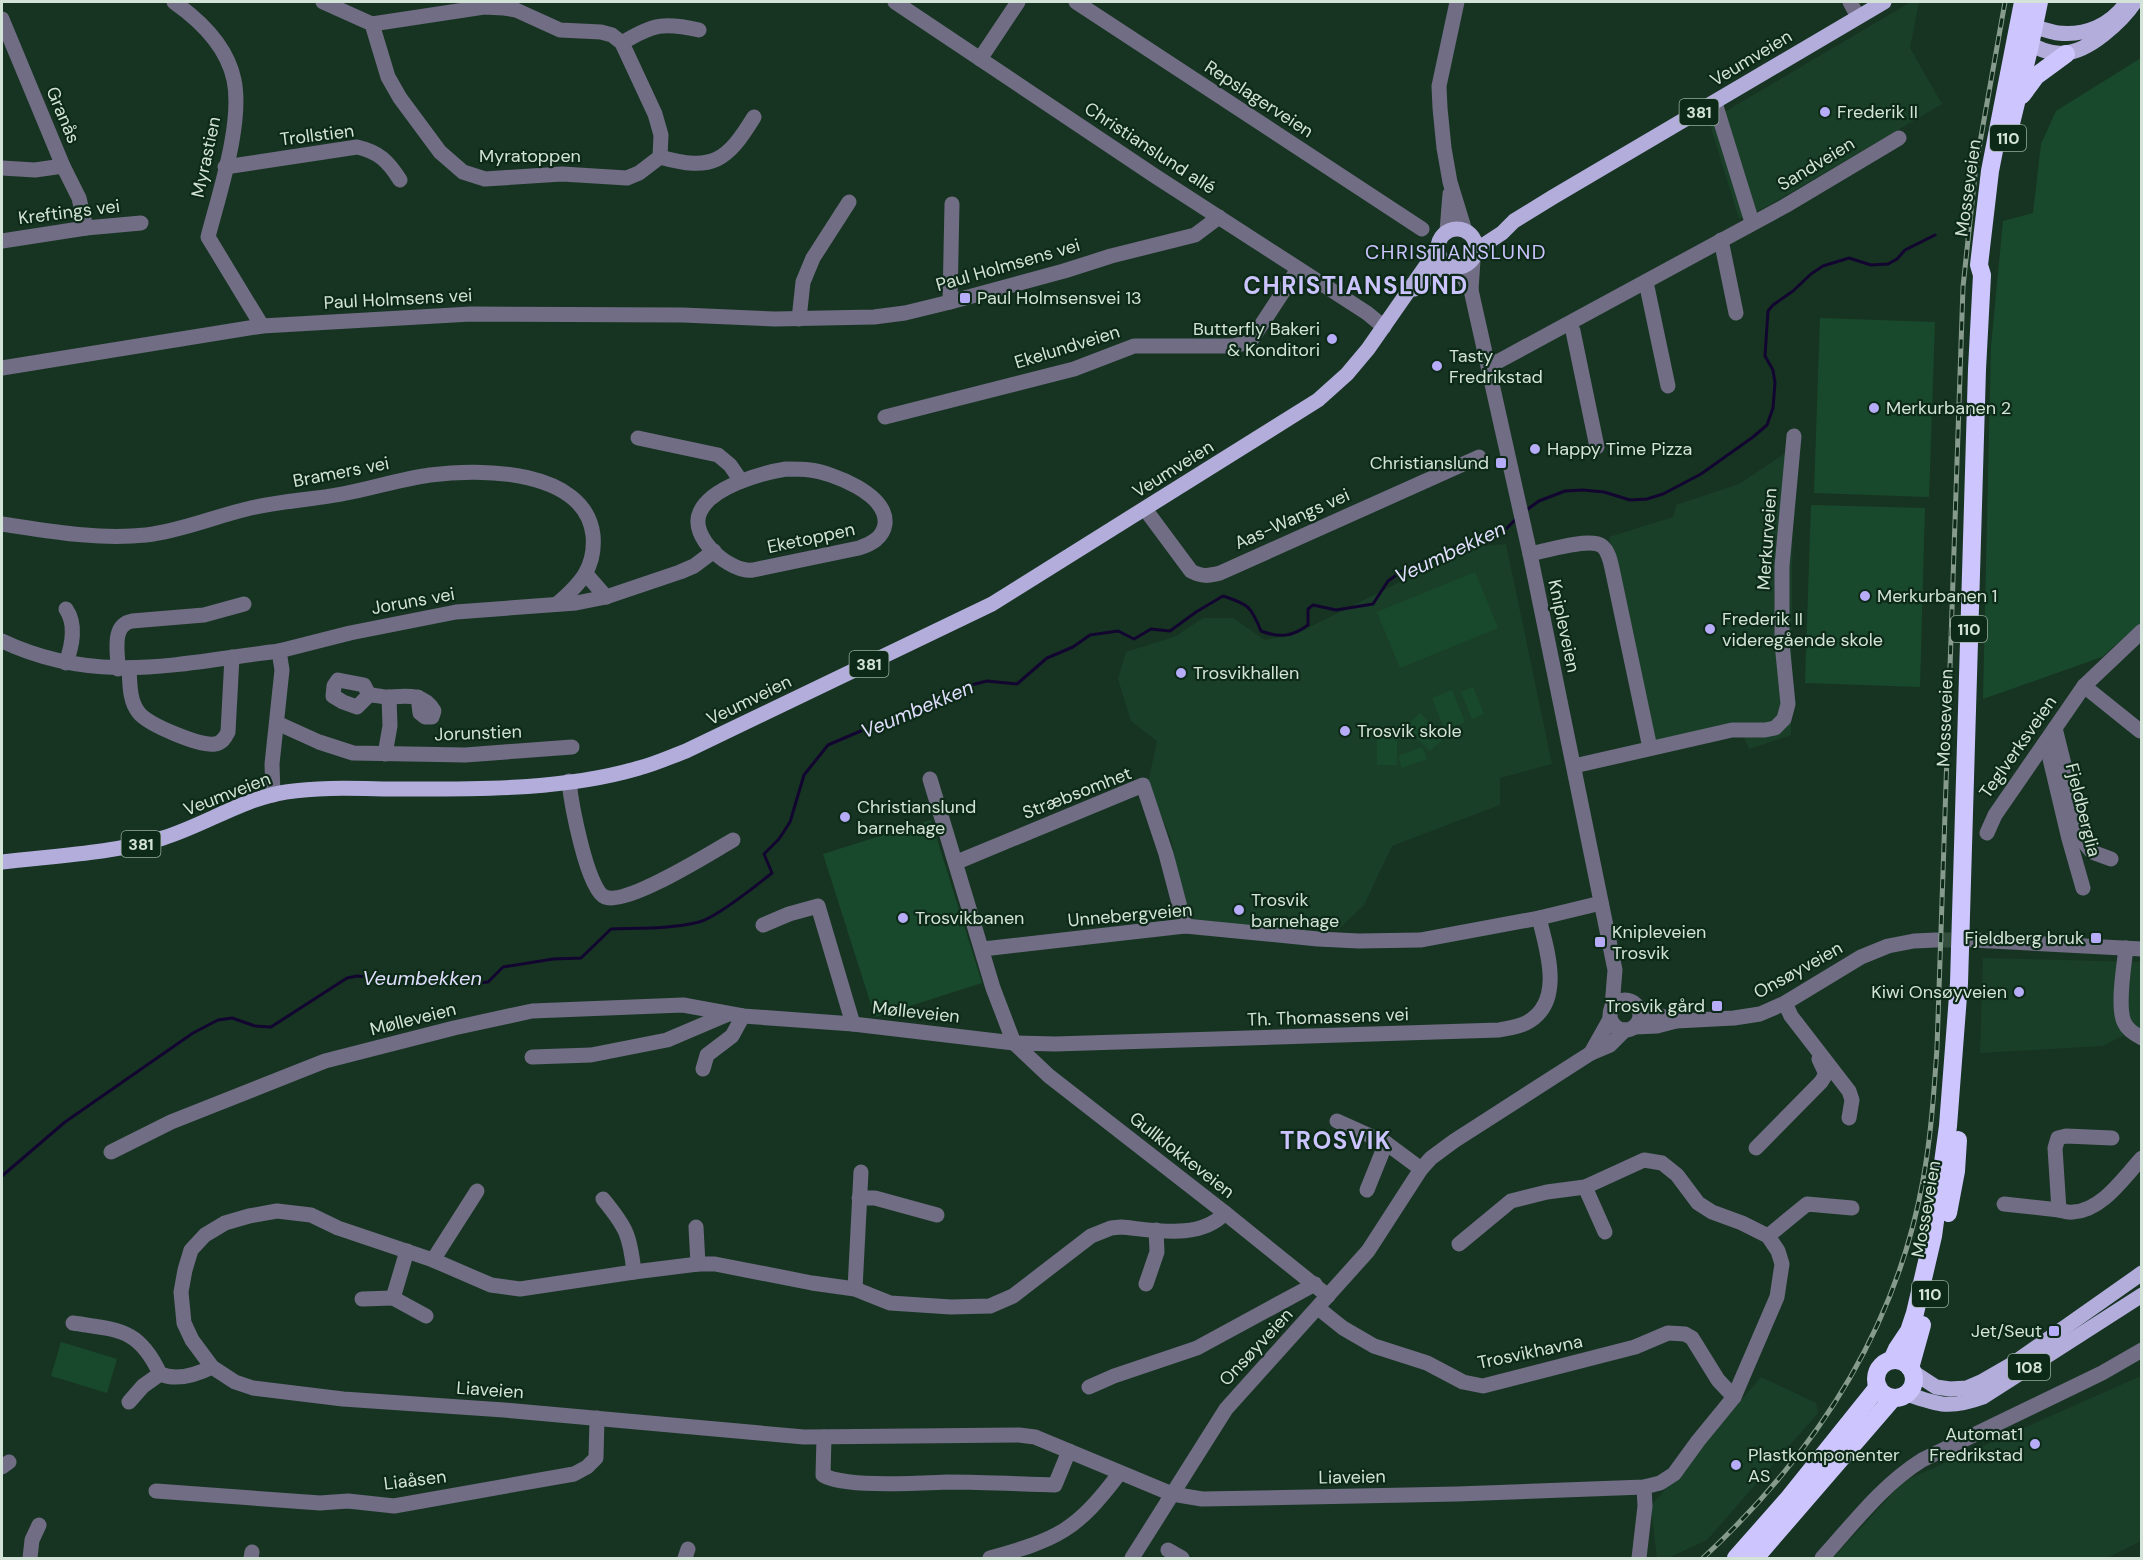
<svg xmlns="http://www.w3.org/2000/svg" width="2143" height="1560" font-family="'DM Sans',sans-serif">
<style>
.built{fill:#1a3f28}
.green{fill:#19492c}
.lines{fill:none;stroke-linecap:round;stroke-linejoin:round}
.stream{stroke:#120630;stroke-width:3}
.minor-tunnel{stroke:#334e3d;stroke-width:15;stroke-dasharray:15 8;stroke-linecap:butt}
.minor{stroke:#706d84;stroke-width:15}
.major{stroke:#b3addc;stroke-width:15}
.highway{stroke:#cdc6fe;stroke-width:18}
.rail-casing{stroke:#869b8d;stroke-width:5}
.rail{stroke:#0d2a18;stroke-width:3;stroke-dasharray:9;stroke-linecap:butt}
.poi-dot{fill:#b6acf8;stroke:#0d2a18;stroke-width:2}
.labels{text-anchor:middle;stroke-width:4.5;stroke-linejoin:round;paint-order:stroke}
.shield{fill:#0d2a18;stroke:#98ac9e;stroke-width:1.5}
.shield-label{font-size:16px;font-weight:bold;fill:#d3e3d7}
.street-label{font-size:18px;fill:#d3e3d7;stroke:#0d2a18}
.poi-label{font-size:18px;fill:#d3e3d7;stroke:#0d2a18;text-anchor:start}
.neighbourhood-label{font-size:20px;letter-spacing:1.5px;fill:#cbc4fe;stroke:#0d2a18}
.water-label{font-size:20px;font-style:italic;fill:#e1defe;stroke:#0d2a18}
.district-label{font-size:24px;font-weight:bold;letter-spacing:1.5px;fill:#cbc4fe;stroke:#0d2a18}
</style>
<rect width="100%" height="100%" fill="#173422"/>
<g class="built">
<path d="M 1911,2 L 1919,2 L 1910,48 L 1942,104 L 1766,207 L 1739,219 L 1709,121 Z"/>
<path d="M 1793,448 L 1791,735 L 1749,749 L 1738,722 L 1653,743 L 1609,537 L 1673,517 L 1676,505 L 1739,484 Z"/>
<path d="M 1506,544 L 1552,764 L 1500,778 L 1500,805 L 1392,846 L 1364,905 L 1338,930 L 1187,926 L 1172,842 L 1148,783 L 1157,741 L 1131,721 L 1118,679 L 1126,652 L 1176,636 L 1203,618 L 1233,618 L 1265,640 L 1296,634 L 1470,547 Z"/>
<path d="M 1983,958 L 2141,962 L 2141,1031 L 2136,1029 L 2103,1046 L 1980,1053 Z"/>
<path d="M 2141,1376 L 2141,1541 L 2107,1558 L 1833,1558 L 1904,1481 Z"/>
<path d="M 1761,1377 L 1816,1403 L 1818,1413 L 1707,1540 L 1668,1558 L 1657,1558 L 1651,1506 Z"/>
</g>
<g class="green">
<path d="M 2141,58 L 2141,622 L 2102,657 L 1983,699 L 1991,347 L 2003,221 L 2033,213 L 2041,144 L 2056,111 Z"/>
<path d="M 1820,318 L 1935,322 L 1929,497 L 1814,493 Z"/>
<path d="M 1811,505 L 1925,508 L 1920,687 L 1805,683 Z"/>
<path d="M 1475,572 L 1498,628 L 1400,668 L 1377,612 Z"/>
<path d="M 1473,687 L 1484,714 L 1472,719 L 1461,692 Z"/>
<path d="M 1452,690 L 1465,722 L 1445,730 L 1432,698 Z"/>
<path d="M 1420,713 L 1444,738 L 1430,751 L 1406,727 Z"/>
<rect x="1377" y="730" width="20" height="35"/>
<path d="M 1422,747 L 1427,759 L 1402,768 L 1398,756 Z"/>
<path d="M 931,820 L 982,983 L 875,1017 L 823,854 Z"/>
<path d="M 61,1342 L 117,1359 L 107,1393 L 51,1376 Z"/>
</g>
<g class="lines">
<g class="stream">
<path d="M 1525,511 L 1539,501 L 1565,491 L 1583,490 L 1604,492 L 1630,500 L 1647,499 L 1663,494 L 1701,474 L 1753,437 L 1767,425 L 1773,408 L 1775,383 L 1773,370 L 1765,356 L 1768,311 L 1773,305 L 1793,291 L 1811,274 L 1823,266 L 1849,258 L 1871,265 L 1888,264 L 1897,259 L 1905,250 L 1935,235"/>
<path d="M 2,1176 L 65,1122 L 193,1033 L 218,1020 L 232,1018 L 255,1026 L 271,1027 L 347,978 L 357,976 L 434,982 L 478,983 L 488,982 L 503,967 L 553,959 L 581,958 L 611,929 C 640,928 671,929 699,922 C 715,918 757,885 772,873 L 764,854 L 779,839 L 790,822 L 804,775 L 828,745 L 863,730 L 887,723 L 961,695 L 967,686 L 987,681 L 1017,684 L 1047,658 L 1073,647 L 1090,635 L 1118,631 L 1134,639 L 1151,629 L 1170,631 L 1196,612 L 1223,596 C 1248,604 1251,606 1261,631 C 1279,638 1292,637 1308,625 L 1308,609 L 1313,605 L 1336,610 L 1373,604 L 1388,581 L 1402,571 L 1479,536 L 1504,531 L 1518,517"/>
</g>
<path class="minor-tunnel" d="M 1936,940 L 1972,940"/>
<g class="minor">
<path d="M 174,2 C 201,21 227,46 234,80 C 243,123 219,194 208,237 L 262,326"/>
<path d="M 323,2 L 372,24 L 388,77 L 400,98 L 440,152 L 463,172 L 485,179 L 562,174 L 627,178 L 639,173 L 660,157"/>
<path d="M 895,2 L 1155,176 L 1367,313 L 1384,327"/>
<path d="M 1076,2 L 1422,229"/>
<path d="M 1457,2 L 1439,86 L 1440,108 L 1444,148 L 1450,182 L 1465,231"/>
<path d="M 1850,2 L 1858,17"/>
<path d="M 2,19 L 63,166 L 79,198 L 86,228"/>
<path d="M 372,24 L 484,7 L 504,8 L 516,10 L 560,30 L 601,32 L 612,35 L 622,43 L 655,114 L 661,135 L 660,157"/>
<path d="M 622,43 C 653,24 664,22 699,30"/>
<path d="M 980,59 L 1018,2"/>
<path d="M 1715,103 L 1752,222"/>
<path d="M 660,157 C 713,172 727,161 754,117"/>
<path d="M 225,167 L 357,147 C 379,152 388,161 400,180"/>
<path d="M 2,168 L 35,170 L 63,166"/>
<path d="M 1447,231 L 1450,194"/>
<path d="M 1721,240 L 1736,313"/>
<path d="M 2,241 L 86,228 L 141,223"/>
<path d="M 1473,260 L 1471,290 L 1530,554 L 1615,970 L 1612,1007"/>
<path d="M 1457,268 L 1471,290"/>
<path d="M 1646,282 L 1668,386"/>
<path d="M 950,302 L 952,204"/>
<path d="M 799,319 L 803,282 L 813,258 L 849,202"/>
<path d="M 1569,324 L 1573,331 L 1597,447"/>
<path d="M 1489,363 L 1499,361 L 1785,206 L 1899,138"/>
<path d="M 2,368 L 262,326 L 471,314 L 683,315 L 775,319 L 874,317 L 905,313 L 950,302 L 1064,271 L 1111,256 L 1195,235 L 1219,217"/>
<path d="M 885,417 L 1074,369 L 1134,346 L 1233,346 L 1250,342 L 1298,269"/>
<path d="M 638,438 L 718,455 L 730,465 L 741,481"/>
<path d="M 786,469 C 794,469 802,469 810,470 C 833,473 888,494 885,524 C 883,538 871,544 859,548 L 753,570 C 730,573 688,537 700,512 C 711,487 761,473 786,469 Z"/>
<path d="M 1145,509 L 1191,571 C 1202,577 1208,576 1220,573 L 1479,457"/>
<path d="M 2,524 C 49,531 97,540 146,535 C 181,531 213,517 247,509 C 278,501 310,500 342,494 C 371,489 400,479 430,475 C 480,468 585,469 593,535 C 596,568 580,584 557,604"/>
<path d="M 1530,554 C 1545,551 1590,537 1602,546 C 1609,551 1611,564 1613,573 L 1650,748"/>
<path d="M 586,574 L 606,597"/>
<path d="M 66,609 C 77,625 72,646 66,663"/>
<path d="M 2,641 C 97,686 180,663 279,651 L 282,670 L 272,764 L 273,795"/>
<path d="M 279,651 L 350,633 L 456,612 L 576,603 L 606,597 L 680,572 L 694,566 L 714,551"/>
<path d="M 129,668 C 130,683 129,701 139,713 C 149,725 199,746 215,744 C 222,743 225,738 228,732 L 232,657"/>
<path d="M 118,669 C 118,652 111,625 132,621 L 204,615 L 244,604"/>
<path d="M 338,680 L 364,685 L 369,695 L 357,707 L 343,702 L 333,696 L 334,686 Z"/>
<path d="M 2084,686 L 2140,731"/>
<path d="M 369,695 C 376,695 383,697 389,697 C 407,696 424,693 434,711 L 432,717 L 425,717 L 420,713 L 418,697"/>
<path d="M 277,723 L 319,742 L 353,753 L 465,755 L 572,747"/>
<path d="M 2055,728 L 2083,841 L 2092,852 L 2111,859"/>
<path d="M 2046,742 L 2069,839 L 2083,888"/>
<path d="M 385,754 L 390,726 L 389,697"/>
<path d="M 1574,766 L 1732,730 L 1765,730 L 1775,728 L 1784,719 L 1788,704 L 1782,643 L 1782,566 L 1794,436"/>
<path d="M 930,779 L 993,988 L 1014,1043 L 1049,1076 L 1225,1213 L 1328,1296"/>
<path d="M 569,781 C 571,802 587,890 605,897 C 627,906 710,853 733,840"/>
<path d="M 1987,833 L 1995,815 L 2084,686 L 2142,631"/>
<path d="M 957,862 L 1143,785 L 1166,854 L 1185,926"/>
<path d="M 763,925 L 789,914 L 818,906 L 853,1024"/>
<path d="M 1973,940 L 2142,949"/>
<path d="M 2126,948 C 2124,966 2117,1006 2124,1022 C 2127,1029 2134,1034 2142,1038"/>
<path d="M 983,949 L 1185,926 L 1318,939 L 1359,941 L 1420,940 L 1539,918 L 1601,903"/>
<circle cx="1625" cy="1015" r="15"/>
<path d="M 1785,1003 L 1791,1016 L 1849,1091 L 1852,1100 L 1849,1118"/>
<path d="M 1638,1008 L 1676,1021"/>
<path d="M 1635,1027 L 1657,1026 L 1676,1021 L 1734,1018 L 1760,1014 L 1785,1003 L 1861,957 L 1888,946 L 1914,941 L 1936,940"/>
<path d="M 1591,1053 L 1610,1019"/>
<path d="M 532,1057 L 591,1055 L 667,1040 L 728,1014"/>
<path d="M 703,1069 L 707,1055 L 732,1036 L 743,1016"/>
<path d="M 1337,1121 L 1386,1143 L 1421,1169"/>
<path d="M 2112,1138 L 2066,1136 L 2058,1138 L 2055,1148 L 2059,1210 C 2063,1211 2069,1213 2073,1212 C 2102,1211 2124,1177 2142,1158"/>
<path d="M 1756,1148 L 1821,1082 L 1826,1074 L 1819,1059"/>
<path d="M 111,1152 L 171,1122 L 325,1061 L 454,1028 L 532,1011 L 683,1005 L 743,1016 L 853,1024 L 1014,1043 L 1055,1044 L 1499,1030 C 1508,1028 1518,1027 1526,1023 C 1565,1003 1547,950 1539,918"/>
<path d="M 1585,1187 L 1605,1232"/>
<path d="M 1367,1190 L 1386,1143"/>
<path d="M 859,1198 L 875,1198 L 937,1215"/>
<path d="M 603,1199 C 627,1228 630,1236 634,1272"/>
<path d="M 2004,1204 L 2059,1210"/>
<path d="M 1225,1213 C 1200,1240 1155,1230 1121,1227 L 1111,1228 L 1091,1236 L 1013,1296 L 990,1306 L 951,1307 L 890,1303 L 855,1289 L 812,1283 L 715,1264 L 698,1264 L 634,1272 L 520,1289 L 491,1285 L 433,1260 L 338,1228 L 311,1215 L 277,1211 L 249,1216 L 225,1223 L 205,1235 L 191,1250 L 185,1270 L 181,1292 L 184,1323 L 192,1340 L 212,1367 L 235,1382 L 253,1388 L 343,1399 L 504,1410 L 804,1437 L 1019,1435 L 1035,1437 L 1172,1494 L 1202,1499 L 1457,1494 L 1644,1487 L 1660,1483 L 1674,1474 L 1698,1441 L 1734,1397 L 1777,1297 L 1782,1264 L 1778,1251 L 1768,1236 L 1742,1223 L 1712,1212 L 1698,1203 L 1677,1175 L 1662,1163 L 1644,1160 L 1585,1187 L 1547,1192 L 1511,1201 L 1459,1244"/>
<path d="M 696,1227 L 698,1264"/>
<path d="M 1768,1236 L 1807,1204 L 1852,1208"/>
<path d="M 407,1251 L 393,1298 L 426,1316"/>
<path d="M 433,1260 L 477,1191"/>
<path d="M 1146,1284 L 1157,1252 L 1156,1230"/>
<path d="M 855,1289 L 861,1172"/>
<path d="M 362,1299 L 393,1298"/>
<path d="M 1318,1308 L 1343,1328 L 1374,1346 L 1427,1363 L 1463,1382 L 1483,1386 L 1635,1347 L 1668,1333 L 1685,1334 L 1692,1338 L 1718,1380 L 1734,1397"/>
<path d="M 73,1323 C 118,1330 139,1328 160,1374"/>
<path d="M 1089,1387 L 1114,1376 L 1197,1348 L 1315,1284"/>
<path d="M 129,1402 L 143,1386 L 160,1374 C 177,1381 196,1375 212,1367"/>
<path d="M 824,1437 L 823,1475 C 844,1488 920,1483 947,1482 C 983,1482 1019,1484 1055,1485 L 1069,1451"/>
<path d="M 2,1467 L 9,1462"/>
<path d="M 156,1491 L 320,1503 L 348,1501 L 394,1506 L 574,1474 L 587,1467 L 596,1458 L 597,1418"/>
<path d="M 1168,1550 L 1182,1558"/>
<path d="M 30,1558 L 32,1540 L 39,1525"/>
<path d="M 251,1558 L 252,1552"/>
<path d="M 685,1558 L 688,1549"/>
<path d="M 990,1558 C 1058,1539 1076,1531 1119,1474"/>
<path d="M 1132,1558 L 1226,1409 L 1368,1251 L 1421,1169 L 1431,1158 L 1454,1141 L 1591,1053 L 1610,1045 L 1625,1030"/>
<path d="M 1639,1558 L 1645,1506 L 1644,1487"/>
<path d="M 1822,1558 C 1854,1523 1881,1486 1922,1460 L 2102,1373 L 2142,1350"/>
</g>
<g class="major">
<path d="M 2127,2 C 2111,25 2086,36 2058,33 C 2050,32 2042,28 2035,28 C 2029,28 2022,33 2017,35 C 2030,45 2047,55 2064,53 C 2089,52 2122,21 2135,2"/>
<circle cx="1457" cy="248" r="19"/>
<path d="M 1476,250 L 1502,233 L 1514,221 L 1553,197 L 1884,2"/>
<path d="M 1415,289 L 1438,270 L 1450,267"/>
<path d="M 2,862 C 52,856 115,853 163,838 C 205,825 242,799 286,792 C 325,786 365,789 404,789 C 482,789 564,790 639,768 C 655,764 670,757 686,751 L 992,604 L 1318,400 L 1347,374 L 1368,349 L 1437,250"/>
<path d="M 1913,1372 L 1936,1387 L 1950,1389 L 1967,1388 L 1981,1382 L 2014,1363 L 2142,1273"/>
<path d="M 1907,1394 C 1939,1405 1950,1409 1983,1397 L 2142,1295"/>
</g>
<g class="highway">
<path d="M 2022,95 L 2036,76 L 2066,54"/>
<path d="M 2008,136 L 2030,45 L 2039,2"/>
<path d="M 1948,1213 L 1956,1171 L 1958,1140"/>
<path d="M 1892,1360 L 1897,1349 L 1909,1331 L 1915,1313 L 1933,1236 L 1948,1126 L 1959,983 L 1977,369 L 1982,275 L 1979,265 L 1990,171 L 2023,2"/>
<circle cx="1895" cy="1379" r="19"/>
<path d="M 1910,1368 L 1922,1325"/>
<path d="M 1736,1558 L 1789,1498 L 1878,1387"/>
<path d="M 1755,1558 L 1893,1398"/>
</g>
<defs>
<path id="rail" d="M 1703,1558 C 1814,1455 1896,1331 1923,1180 C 1931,1136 1934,1092 1937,1048 L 1963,287 L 1976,165 L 2005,2"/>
</defs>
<use href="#rail" class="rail-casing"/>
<use href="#rail" class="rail"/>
</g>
<g class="poi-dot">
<circle cx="1825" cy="112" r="6"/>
<rect x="959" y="292" width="12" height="12" rx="3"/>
<circle cx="1332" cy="339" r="6"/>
<circle cx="1437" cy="366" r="6"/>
<circle cx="1874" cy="408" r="6"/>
<circle cx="1535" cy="449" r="6"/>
<rect x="1495" y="457" width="12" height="12" rx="3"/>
<circle cx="1865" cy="596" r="6"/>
<circle cx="1710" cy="629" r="6"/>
<circle cx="1181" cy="673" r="6"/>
<circle cx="1345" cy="731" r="6"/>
<circle cx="845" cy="817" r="6"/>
<circle cx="1239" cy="910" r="6"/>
<circle cx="903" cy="918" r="6"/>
<rect x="2090" y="932" width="12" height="12" rx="3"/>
<rect x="1594" y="936" width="12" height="12" rx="3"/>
<circle cx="2019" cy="992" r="6"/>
<rect x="1711" y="1000" width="12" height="12" rx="3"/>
<rect x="2048" y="1325" width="12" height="12" rx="3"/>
<circle cx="2035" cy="1444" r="6"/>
<circle cx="1736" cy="1465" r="6"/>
</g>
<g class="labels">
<g class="shield">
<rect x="1679.5" y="99" width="39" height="26" rx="4.5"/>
<rect x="1990" y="125" width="36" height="26" rx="4.5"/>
<rect x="1951" y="616" width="36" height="26" rx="4.5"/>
<rect x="849.5" y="651" width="39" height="26" rx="4.5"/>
<rect x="121.5" y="831" width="39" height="26" rx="4.5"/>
<rect x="1912" y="1281" width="36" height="26" rx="4.5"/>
<rect x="2008" y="1354" width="42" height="26" rx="4.5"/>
</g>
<g class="shield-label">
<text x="1699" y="118">381</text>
<text x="2008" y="144">110</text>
<text x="1969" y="635">110</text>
<text x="869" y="670">381</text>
<text x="141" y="850">381</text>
<text x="1930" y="1300">110</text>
<text x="2029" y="1373">108</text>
</g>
<g class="street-label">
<text transform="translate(1751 58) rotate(-31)" y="6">Veumveien</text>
<text transform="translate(1259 99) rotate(33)" y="6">Repslagerveien</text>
<text transform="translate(63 115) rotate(67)" y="6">Granås</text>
<text transform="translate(317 135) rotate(-7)" y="6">Trollstien</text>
<text transform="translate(1150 148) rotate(33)" y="6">Christianslund allé</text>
<text x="530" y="162">Myratoppen</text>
<text transform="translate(206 157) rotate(-78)" y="6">Myrastien</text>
<text transform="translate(1816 164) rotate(-31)" y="6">Sandveien</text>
<text transform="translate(1968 188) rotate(-82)" y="6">Mosseveien</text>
<text transform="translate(69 212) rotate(-7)" y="6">Kreftings vei</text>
<text transform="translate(1008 265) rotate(-16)" y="6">Paul Holmsens vei</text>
<text transform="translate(398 299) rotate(-3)" y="6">Paul Holmsens vei</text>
<text transform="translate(1067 347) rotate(-17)" y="6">Ekelundveien</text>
<text transform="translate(1173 469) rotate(-32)" y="6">Veumveien</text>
<text transform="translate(341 472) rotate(-11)" y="6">Bramers vei</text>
<text transform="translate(1292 519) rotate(-24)" y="6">Aas-Wangs vei</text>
<text transform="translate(811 538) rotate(-12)" y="6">Eketoppen</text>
<text transform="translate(1767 539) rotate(-86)" y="6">Merkurveien</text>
<text transform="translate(413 601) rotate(-10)" y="6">Joruns vei</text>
<text transform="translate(1564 626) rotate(78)" y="6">Knipleveien</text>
<text transform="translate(749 700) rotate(-26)" y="6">Veumveien</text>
<text transform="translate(1945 718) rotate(-88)" y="6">Mosseveien</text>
<text transform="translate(478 733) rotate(-2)" y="6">Jorunstien</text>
<text transform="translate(2018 747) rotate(-55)" y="6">Teglverksveien</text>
<text transform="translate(1077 793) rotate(-21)" y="6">Stræbsomhet</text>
<text transform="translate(227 794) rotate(-21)" y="6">Veumveien</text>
<text transform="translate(2083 810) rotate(76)" y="6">Fjeldberglia</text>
<text transform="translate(1130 915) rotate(-5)" y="6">Unnebergveien</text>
<text transform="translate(1798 970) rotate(-29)" y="6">Onsøyveien</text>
<text transform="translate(916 1012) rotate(6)" y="6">Mølleveien</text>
<text transform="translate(1328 1017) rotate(-2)" y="6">Th. Thomassens vei</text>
<text transform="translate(413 1019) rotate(-14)" y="6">Mølleveien</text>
<text transform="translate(1182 1155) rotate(38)" y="6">Gullklokkeveien</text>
<text transform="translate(1926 1209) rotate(-80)" y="6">Mosseveien</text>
<text transform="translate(1256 1347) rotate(-47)" y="6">Onsøyveien</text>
<text transform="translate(1530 1352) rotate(-12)" y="6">Trosvikhavna</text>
<text transform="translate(490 1390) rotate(4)" y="6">Liaveien</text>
<text transform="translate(1352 1477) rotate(-1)" y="6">Liaveien</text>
<text transform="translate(415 1480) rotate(-7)" y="6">Liaåsen</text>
</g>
<g class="poi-label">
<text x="1837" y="118">Frederik II</text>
<text x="977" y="304">Paul Holmsensvei 13</text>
<text x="1320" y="335" text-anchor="end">Butterfly Bakeri<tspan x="1320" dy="21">&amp; Konditori</tspan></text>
<text x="1449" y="362">Tasty<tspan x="1449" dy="21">Fredrikstad</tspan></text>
<text x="1886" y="414">Merkurbanen 2</text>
<text x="1547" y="455">Happy Time Pizza</text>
<text x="1489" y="469" text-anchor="end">Christianslund</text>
<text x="1877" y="602">Merkurbanen 1</text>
<text x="1722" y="625">Frederik II<tspan x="1722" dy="21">videregående skole</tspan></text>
<text x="1193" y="679">Trosvikhallen</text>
<text x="1357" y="737">Trosvik skole</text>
<text x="857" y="813">Christianslund<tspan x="857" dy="21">barnehage</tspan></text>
<text x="1251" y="906">Trosvik<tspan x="1251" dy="21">barnehage</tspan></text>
<text x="915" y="924">Trosvikbanen</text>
<text x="1612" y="938">Knipleveien<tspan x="1612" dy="21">Trosvik</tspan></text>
<text x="2084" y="944" text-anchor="end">Fjeldberg bruk</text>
<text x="2007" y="998" text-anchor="end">Kiwi Onsøyveien</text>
<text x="1705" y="1012" text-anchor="end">Trosvik gård</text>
<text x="2042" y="1337" text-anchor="end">Jet/Seut</text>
<text x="2023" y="1440" text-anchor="end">Automat1<tspan x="2023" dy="21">Fredrikstad</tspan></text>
<text x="1748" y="1461">Plastkomponenter<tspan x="1748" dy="21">AS</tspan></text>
</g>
<g class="neighbourhood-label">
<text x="1456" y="259">CHRISTIANSLUND</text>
</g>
<g class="water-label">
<text transform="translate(1450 552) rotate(-25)" y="7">Veumbekken</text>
<text transform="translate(917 709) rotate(-23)" y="7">Veumbekken</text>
<text x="422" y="985">Veumbekken</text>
</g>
<g class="district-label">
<text x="1356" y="294">CHRISTIANSLUND</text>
<text x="1336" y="1149">TROSVIK</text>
</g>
</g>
<rect width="2143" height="1560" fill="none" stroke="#d3e3d7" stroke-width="6"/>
</svg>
